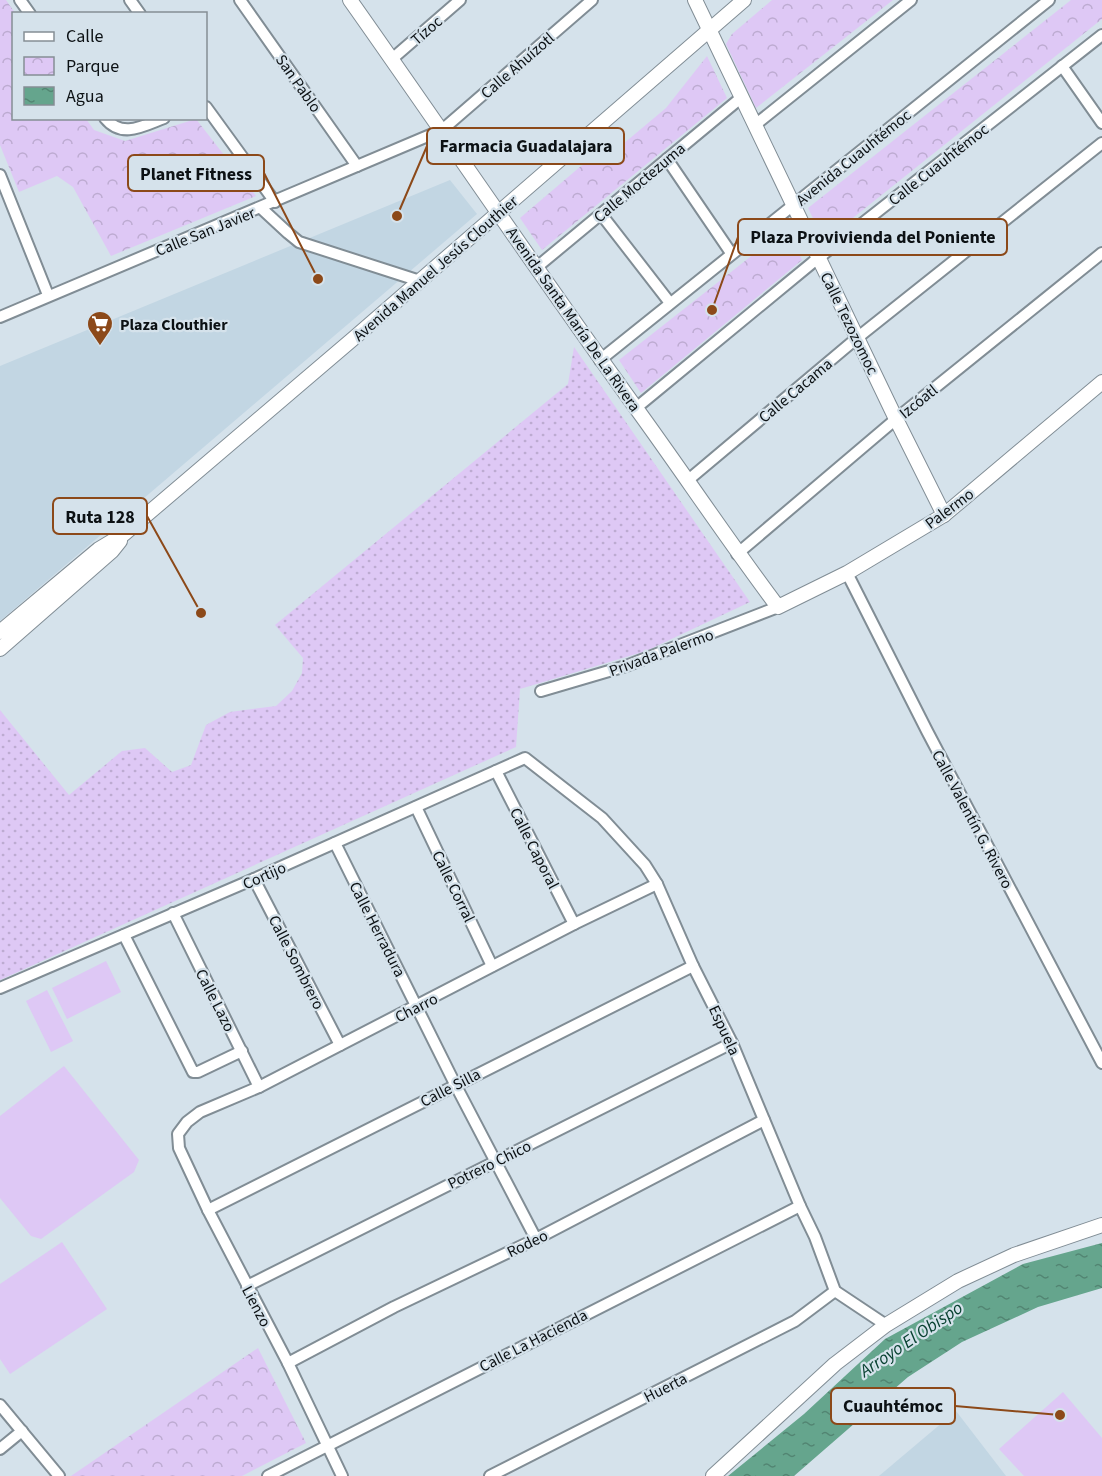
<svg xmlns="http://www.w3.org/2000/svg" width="1102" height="1476" font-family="'Source Sans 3',sans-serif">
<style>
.built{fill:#c2d6e3}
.grass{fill:url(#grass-dots)}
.park{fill:url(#park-crowns)}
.pitch{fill:#dec8f5}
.water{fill:url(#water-ripples)}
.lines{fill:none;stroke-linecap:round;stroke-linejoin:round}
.minor-casing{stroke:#818d95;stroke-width:14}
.tertiary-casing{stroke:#818d95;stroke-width:16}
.minor{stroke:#fff;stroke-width:10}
.tertiary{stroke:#fff;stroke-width:14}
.labels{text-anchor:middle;stroke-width:4.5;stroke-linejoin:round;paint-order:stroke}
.street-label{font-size:16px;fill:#0c1114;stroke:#d5e2eb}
.poi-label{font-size:16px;font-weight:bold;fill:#0c1114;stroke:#d5e2eb;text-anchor:start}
.water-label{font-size:18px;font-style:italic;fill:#084131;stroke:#d5e2eb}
.leader{fill:none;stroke:#8c4919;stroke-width:2}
.callout-dot{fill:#8c4919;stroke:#d5e2eb;stroke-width:2}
.callout{fill:#d5e2eb;stroke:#8c4919;stroke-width:2}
.callout-label{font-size:18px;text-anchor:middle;font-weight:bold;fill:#0c1114}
</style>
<defs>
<pattern id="grass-dots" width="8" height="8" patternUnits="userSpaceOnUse" patternTransform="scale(1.5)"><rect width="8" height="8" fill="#dec8f5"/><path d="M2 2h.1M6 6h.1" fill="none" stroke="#bdabd1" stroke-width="1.8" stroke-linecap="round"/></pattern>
<pattern id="park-crowns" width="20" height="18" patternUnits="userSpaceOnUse" patternTransform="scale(1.5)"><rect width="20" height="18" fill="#dec8f5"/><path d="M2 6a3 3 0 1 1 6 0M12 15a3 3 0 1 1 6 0" fill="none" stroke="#bdabd1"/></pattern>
<pattern id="water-ripples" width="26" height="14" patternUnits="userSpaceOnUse" patternTransform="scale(1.5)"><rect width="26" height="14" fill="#65a58d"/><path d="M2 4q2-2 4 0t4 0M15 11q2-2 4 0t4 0" fill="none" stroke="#528572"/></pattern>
</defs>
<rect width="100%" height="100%" fill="#d5e2eb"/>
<g class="built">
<path d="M 450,180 L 477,214 L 0,621 L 0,366 Z"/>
<path d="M 956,1411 L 1006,1476 L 879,1476 Z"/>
</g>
<path class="grass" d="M 574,347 L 750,602 L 646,651 L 520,689 L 516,747 L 0,980 L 0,710 L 69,795 L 122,751 L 145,748 L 172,772 L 191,765 L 206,725 L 230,712 L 276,706 L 292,691 L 302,673 L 303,658 L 275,625 L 568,384 Z"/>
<g class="park">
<path d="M 0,0 L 6,0 L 15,13 L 14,14 L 14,118 L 86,119 L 94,130 L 125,141 L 196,119 L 256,196 L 111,256 L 73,187 L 57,176 L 19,192 L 0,145 Z"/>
<path d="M 772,0 L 893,0 L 756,108 L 726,44 L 732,34 Z"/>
<path d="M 1071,0 L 1102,0 L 1102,19 L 824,241 L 808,208 Z"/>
<path d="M 707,56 L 727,98 L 542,250 L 520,218 L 581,166 L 623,144 L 666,108 Z"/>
<path d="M 787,228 L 802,260 L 641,393 L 619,360 Z"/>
<path d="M 258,1348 L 306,1443 L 242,1476 L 71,1476 Z"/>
</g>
<g class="pitch">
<path d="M 106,961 L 121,992 L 67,1019 L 52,988 Z"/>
<path d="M 47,990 L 73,1041 L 51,1052 L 26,1001 Z"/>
<path d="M 64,1066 L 139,1160 L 134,1172 L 41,1239 L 31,1236 L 0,1198 L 0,1116 Z"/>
<path d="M 62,1242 L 107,1309 L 10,1374 L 0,1359 L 0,1284 Z"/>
<path d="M 1063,1392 L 1102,1438 L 1102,1476 L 1024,1476 L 999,1449 Z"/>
</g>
<path class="water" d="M 1102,1243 L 1102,1288 L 1038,1307 L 962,1342 L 908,1377 L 794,1476 L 728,1476 L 804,1414 L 885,1339 L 1023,1264 Z"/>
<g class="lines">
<defs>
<g id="minor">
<path d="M 20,0 L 30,14"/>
<path d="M 130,0 L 140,14"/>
<path d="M 240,0 L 357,166"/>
<path d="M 392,59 L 460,0"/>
<path d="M 1062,66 L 1102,123"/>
<path d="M 206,107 L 275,202"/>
<path d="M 105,118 C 122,139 143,126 164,118"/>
<path d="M 755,125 L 911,0"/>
<path d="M 667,159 L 731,253"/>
<path d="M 0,175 L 48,295"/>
<path d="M 261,208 L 288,233 L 299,242 L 420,281"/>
<path d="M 601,214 L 670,303"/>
<path d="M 537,267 L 742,97"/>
<path d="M 0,317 L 442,130 L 592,0"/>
<path d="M 600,360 L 1049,0"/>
<path d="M 636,408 L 812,263 L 1102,35"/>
<path d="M 687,481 L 857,338 L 1102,143"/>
<path d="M 737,554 L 896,419 L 1102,253"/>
<path d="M 847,573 L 927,731 L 1102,1063"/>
<path d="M 541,691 L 626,666 L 778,607"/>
<path d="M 496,771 L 574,924"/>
<path d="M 416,807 L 492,966"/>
<path d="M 335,843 L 455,1084 L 536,1239"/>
<path d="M 254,879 L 340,1045"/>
<path d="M 173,913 L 259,1087"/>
<path d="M 124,935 L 193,1072 L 198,1072 L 242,1051"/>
<path d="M 0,988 L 254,879 L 525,758 L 602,818 L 645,865 L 657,884 L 693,966 L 732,1043 L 800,1206 L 815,1237 L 835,1291 L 886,1325"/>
<path d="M 208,1210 L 693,966"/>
<path d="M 247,1286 L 732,1043"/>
<path d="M 288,1363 L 394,1307 L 536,1239 L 764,1120"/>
<path d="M 0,1405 L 59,1476"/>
<path d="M 0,1449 L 22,1431"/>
<path d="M 268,1476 L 800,1206"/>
<path d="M 342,1476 L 288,1363 L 208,1210 L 179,1148 L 178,1134 L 187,1122 L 200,1112 L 259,1087 L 574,924 L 657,884"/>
<path d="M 490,1476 L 795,1321 L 835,1291"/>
</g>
<g id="tertiary">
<path d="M 350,0 C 446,136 539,274 636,408 C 684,474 729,542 778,607 L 847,573 L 944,515 L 1102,382"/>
<path d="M 695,0 L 896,419 L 944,515"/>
<path d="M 0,632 L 99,549 L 124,534 L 354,338 L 744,0"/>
<path d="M 0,649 L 112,551 L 120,541"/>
<path d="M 713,1476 L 835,1364 L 886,1325 L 958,1281 L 1014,1255 L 1102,1225"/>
</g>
</defs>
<use href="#minor" class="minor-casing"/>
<use href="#tertiary" class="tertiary-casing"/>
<use href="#minor" class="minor"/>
<use href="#tertiary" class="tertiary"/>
</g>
<defs>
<symbol id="supermarket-pin" viewBox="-11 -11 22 30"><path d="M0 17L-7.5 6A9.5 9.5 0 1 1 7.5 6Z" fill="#8c4919" stroke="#d5e2eb"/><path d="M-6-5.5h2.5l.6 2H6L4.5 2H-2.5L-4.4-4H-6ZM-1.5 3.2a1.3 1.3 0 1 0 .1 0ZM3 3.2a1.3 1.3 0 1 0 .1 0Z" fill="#fff"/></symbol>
</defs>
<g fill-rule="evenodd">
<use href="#supermarket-pin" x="85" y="309" width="30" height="40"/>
</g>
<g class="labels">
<g class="street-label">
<text transform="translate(426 30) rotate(-41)" y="6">Tízoc</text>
<text transform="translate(517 65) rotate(-41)" y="6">Calle Ahuízotl</text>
<text transform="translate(299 83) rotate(55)" y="6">San Pablo</text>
<text transform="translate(853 157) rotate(-39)" y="6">Avenida Cuauhtémoc</text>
<text transform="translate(938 164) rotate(-38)" y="6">Calle Cuauhtémoc</text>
<text transform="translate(639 182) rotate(-40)" y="6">Calle Moctezuma</text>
<text transform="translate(205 231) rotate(-22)" y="6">Calle San Javier</text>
<text transform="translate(435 268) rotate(-41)" y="6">Avenida Manuel Jesús Clouthier</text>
<text transform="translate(574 319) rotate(55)" y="6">Avenida Santa María De La Rivera</text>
<text transform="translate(850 323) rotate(64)" y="6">Calle Tezozomoc</text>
<text transform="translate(795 390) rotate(-40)" y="6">Calle Cacama</text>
<text transform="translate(918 401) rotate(-39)" y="6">Izcóatl</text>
<text transform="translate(949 508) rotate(-37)" y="6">Palermo</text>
<text transform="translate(661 652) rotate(-20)" y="6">Privada Palermo</text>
<text transform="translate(973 819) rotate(62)" y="6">Calle Valentín G. Rivero</text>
<text transform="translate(535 848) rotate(63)" y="6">Calle Caporal</text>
<text transform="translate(264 875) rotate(-24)" y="6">Cortijo</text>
<text transform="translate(454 886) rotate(64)" y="6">Calle Corral</text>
<text transform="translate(378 929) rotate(63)" y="6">Calle Herradura</text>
<text transform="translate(297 962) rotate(63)" y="6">Calle Sombrero</text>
<text transform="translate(216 1000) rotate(63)" y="6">Calle Lazo</text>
<text transform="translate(416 1007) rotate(-27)" y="6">Charro</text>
<text transform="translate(725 1030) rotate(65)" y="6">Espuela</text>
<text transform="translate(450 1087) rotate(-27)" y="6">Calle Silla</text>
<text transform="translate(489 1164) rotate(-26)" y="6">Potrero Chico</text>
<text transform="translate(527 1243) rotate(-26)" y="6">Rodeo</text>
<text transform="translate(257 1306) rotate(62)" y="6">Lienzo</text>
<text transform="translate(533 1340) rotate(-27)" y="6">Calle La Hacienda</text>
<text transform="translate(665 1387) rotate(-27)" y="6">Huerta</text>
</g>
<g class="poi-label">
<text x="120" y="330">Plaza Clouthier</text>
</g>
<g class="water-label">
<text transform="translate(911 1339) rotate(-34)" y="6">Arroyo El Obispo</text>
</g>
</g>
<path class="leader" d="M397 216L427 146M318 279L264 173M712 310L738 237M201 613L147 516M1060 1415L955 1406"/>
<g class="callout-dot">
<circle cx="397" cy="216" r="6"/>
<circle cx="318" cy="279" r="6"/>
<circle cx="712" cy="310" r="6"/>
<circle cx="201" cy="613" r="6"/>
<circle cx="1060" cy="1415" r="6"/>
</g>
<g class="callout">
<rect x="427" y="128" width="197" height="36" rx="6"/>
<rect x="128" y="155" width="136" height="36" rx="6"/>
<rect x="738" y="219" width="269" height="36" rx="6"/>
<rect x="53" y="498" width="94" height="36" rx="6"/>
<rect x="831" y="1388" width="124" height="36" rx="6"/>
</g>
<g class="callout-label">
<text x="526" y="152">Farmacia Guadalajara</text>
<text x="196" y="180">Planet Fitness</text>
<text x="873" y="243">Plaza Provivienda del Poniente</text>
<text x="100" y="523">Ruta 128</text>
<text x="893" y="1412">Cuauhtémoc</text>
</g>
<rect x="12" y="12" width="195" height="108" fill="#d5e2eb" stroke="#858e95" stroke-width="1.5"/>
<rect x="24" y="32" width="30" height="9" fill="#ffffff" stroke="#858e95" stroke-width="1.5"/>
<text x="66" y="42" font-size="18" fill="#0c1114">Calle</text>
<rect x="24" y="57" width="30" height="18" fill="url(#park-crowns)" stroke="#858e95" stroke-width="1.5"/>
<text x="66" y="72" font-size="18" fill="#0c1114">Parque</text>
<rect x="24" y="87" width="30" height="18" fill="url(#water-ripples)" stroke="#858e95" stroke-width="1.5"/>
<text x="66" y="102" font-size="18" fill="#0c1114">Agua</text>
</svg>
